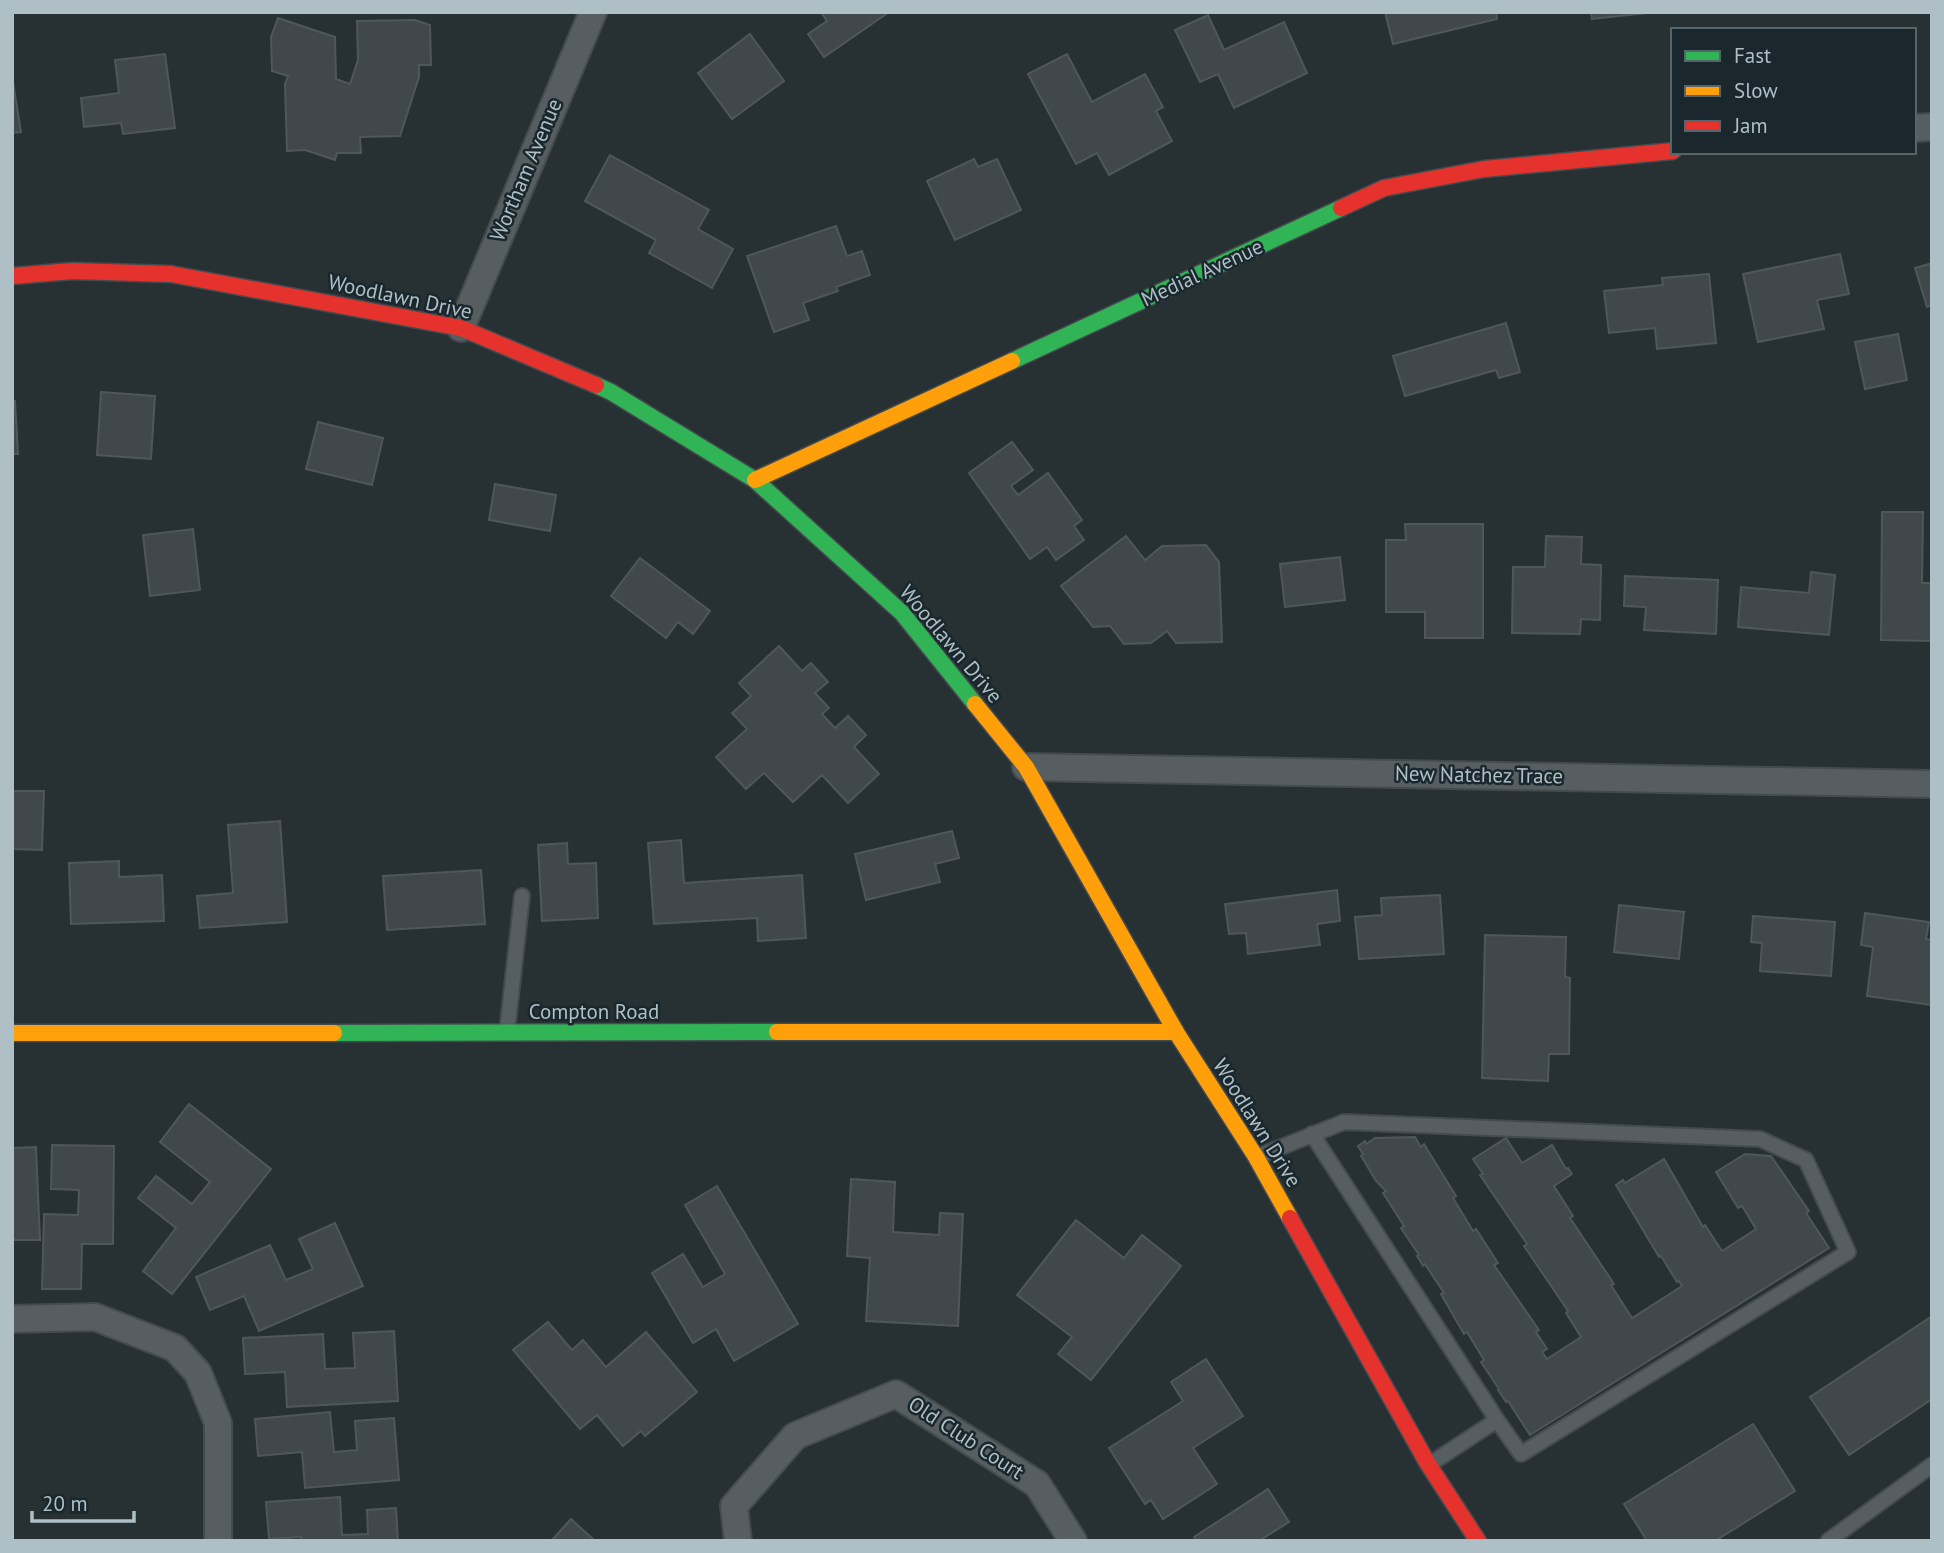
<svg xmlns="http://www.w3.org/2000/svg" width="1944" height="1553" font-family="'PT Sans',sans-serif">
<style>
.building{fill:#40484b;stroke:#4e575c;stroke-width:2}
.lines{fill:none;stroke-linecap:round;stroke-linejoin:round}
.lane-casing{stroke:#444b4e;stroke-width:18}
.street-casing{stroke:#444b4e;stroke-width:30}
.fast-casing{stroke:#444b4e;stroke-width:19}
.slow-casing{stroke:#444b4e;stroke-width:19}
.jam-casing{stroke:#444b4e;stroke-width:19}
.lane{stroke:#565e62;stroke-width:14}
.street{stroke:#565e62;stroke-width:26}
.fast{stroke:#30b455;stroke-width:16}
.slow{stroke:#ff9f0a;stroke-width:16}
.jam{stroke:#e5322d;stroke-width:16}
.labels{text-anchor:middle;stroke-width:5;stroke-linejoin:round;paint-order:stroke}
.street-label{font-size:21px;fill:#afbfc6;stroke:#1a282e}
</style>
<rect width="100%" height="100%" fill="#273033"/>
<g class="building">
<path d="M 821,12 L 889,12 L 824,57 L 808,34 L 827,21 Z"/>
<path d="M 1385,12 L 1496,12 L 1497,19 L 1393,44 Z"/>
<path d="M 1591,12 L 1657,12 L 1592,19 Z"/>
<path d="M 1208,15 L 1224,50 L 1284,22 L 1307,73 L 1234,108 L 1218,74 L 1200,82 L 1175,30 Z"/>
<path d="M 278,18 L 335,37 L 336,79 L 350,84 L 358,60 L 357,21 L 415,20 L 430,25 L 431,65 L 419,65 L 419,77 L 400,136 L 360,137 L 361,153 L 337,153 L 335,160 L 305,150 L 287,151 L 285,84 L 288,76 L 272,71 L 271,37 Z"/>
<path d="M 750,34 L 784,81 L 732,119 L 698,73 Z"/>
<path d="M 165,54 L 175,128 L 123,134 L 121,123 L 84,127 L 81,98 L 119,93 L 115,60 Z"/>
<path d="M 1067,54 L 1092,102 L 1145,74 L 1163,107 L 1156,111 L 1172,141 L 1109,175 L 1097,153 L 1076,164 L 1028,74 Z"/>
<path d="M 12,76 L 21,132 L 12,133 Z"/>
<path d="M 610,155 L 709,210 L 698,229 L 733,249 L 712,288 L 649,253 L 656,240 L 585,201 Z"/>
<path d="M 974,159 L 978,167 L 997,159 L 1021,210 L 955,240 L 927,181 Z"/>
<path d="M 836,226 L 847,256 L 862,251 L 870,275 L 836,287 L 838,291 L 803,303 L 809,320 L 774,332 L 747,256 Z"/>
<path d="M 1840,254 L 1849,294 L 1817,300 L 1824,329 L 1758,342 L 1743,274 Z"/>
<path d="M 1932,263 L 1932,305 L 1927,307 L 1915,268 Z"/>
<path d="M 1709,274 L 1716,343 L 1657,349 L 1655,328 L 1609,333 L 1604,291 L 1663,285 L 1662,278 Z"/>
<path d="M 1506,323 L 1520,372 L 1499,378 L 1496,370 L 1405,396 L 1393,356 Z"/>
<path d="M 1898,334 L 1907,380 L 1865,389 L 1855,342 Z"/>
<path d="M 101,392 L 155,396 L 151,459 L 97,455 Z"/>
<path d="M 12,401 L 15,401 L 18,454 L 12,454 Z"/>
<path d="M 318,422 L 383,438 L 372,485 L 306,469 Z"/>
<path d="M 1012,442 L 1033,470 L 1011,486 L 1018,495 L 1048,473 L 1082,520 L 1074,526 L 1084,540 L 1056,560 L 1047,547 L 1030,559 L 969,473 Z"/>
<path d="M 495,484 L 556,495 L 550,531 L 489,520 Z"/>
<path d="M 1882,512 L 1923,512 L 1922,583 L 1932,583 L 1932,641 L 1881,640 Z"/>
<path d="M 1405,524 L 1483,524 L 1483,638 L 1425,638 L 1425,612 L 1386,612 L 1386,540 L 1406,540 Z"/>
<path d="M 193,529 L 200,590 L 150,596 L 143,535 Z"/>
<path d="M 1126,536 L 1145,560 L 1162,546 L 1206,545 L 1219,562 L 1222,642 L 1176,643 L 1167,631 L 1151,643 L 1124,644 L 1110,626 L 1093,627 L 1061,586 Z"/>
<path d="M 1546,536 L 1582,537 L 1581,564 L 1601,565 L 1600,620 L 1581,619 L 1580,634 L 1512,633 L 1513,567 L 1545,567 Z"/>
<path d="M 1340,557 L 1345,600 L 1285,607 L 1280,564 Z"/>
<path d="M 640,558 L 710,611 L 693,634 L 678,622 L 666,638 L 611,596 Z"/>
<path d="M 1811,572 L 1835,575 L 1829,635 L 1738,627 L 1741,587 L 1809,593 Z"/>
<path d="M 1625,576 L 1718,580 L 1716,634 L 1644,630 L 1646,607 L 1624,606 Z"/>
<path d="M 779,646 L 802,671 L 811,663 L 828,682 L 815,693 L 829,708 L 822,714 L 835,728 L 848,716 L 866,735 L 854,747 L 879,774 L 848,803 L 822,775 L 793,802 L 764,773 L 746,789 L 716,757 L 747,729 L 732,713 L 751,696 L 739,683 Z"/>
<path d="M 12,791 L 44,791 L 42,850 L 12,849 Z"/>
<path d="M 280,821 L 287,922 L 200,928 L 197,896 L 233,893 L 228,825 Z"/>
<path d="M 952,831 L 959,858 L 935,864 L 940,882 L 866,900 L 855,854 Z"/>
<path d="M 681,840 L 684,883 L 802,875 L 806,938 L 758,941 L 757,918 L 654,924 L 648,843 Z"/>
<path d="M 567,843 L 568,864 L 596,863 L 598,918 L 542,921 L 538,845 Z"/>
<path d="M 119,861 L 119,877 L 162,875 L 164,921 L 71,924 L 69,863 Z"/>
<path d="M 481,870 L 485,924 L 387,930 L 383,876 Z"/>
<path d="M 1337,890 L 1340,921 L 1317,924 L 1320,945 L 1248,954 L 1246,933 L 1229,934 L 1225,904 Z"/>
<path d="M 1440,895 L 1444,954 L 1359,959 L 1355,917 L 1382,915 L 1381,898 Z"/>
<path d="M 1619,905 L 1684,912 L 1679,959 L 1614,952 Z"/>
<path d="M 1865,913 L 1929,922 L 1926,939 L 1932,940 L 1932,1005 L 1867,996 L 1873,947 L 1861,945 Z"/>
<path d="M 1753,916 L 1835,922 L 1831,976 L 1760,971 L 1762,943 L 1751,942 Z"/>
<path d="M 1485,935 L 1566,937 L 1565,977 L 1570,978 L 1569,1054 L 1549,1054 L 1548,1081 L 1482,1078 Z"/>
<path d="M 189,1104 L 271,1169 L 172,1294 L 143,1271 L 176,1228 L 138,1198 L 156,1176 L 192,1204 L 210,1182 L 160,1142 Z"/>
<path d="M 1415,1137 L 1421,1147 L 1424,1144 L 1456,1196 L 1453,1198 L 1473,1231 L 1476,1229 L 1498,1263 L 1494,1265 L 1539,1330 L 1536,1332 L 1547,1349 L 1542,1352 L 1547,1359 L 1581,1337 L 1566,1313 L 1568,1311 L 1524,1246 L 1527,1244 L 1480,1175 L 1483,1174 L 1473,1159 L 1506,1138 L 1522,1163 L 1552,1145 L 1566,1169 L 1568,1168 L 1572,1174 L 1554,1186 L 1573,1216 L 1570,1218 L 1614,1284 L 1611,1285 L 1632,1318 L 1682,1286 L 1679,1281 L 1677,1282 L 1661,1256 L 1659,1257 L 1616,1185 L 1623,1180 L 1625,1183 L 1664,1159 L 1703,1227 L 1705,1225 L 1722,1251 L 1756,1229 L 1742,1206 L 1738,1208 L 1716,1172 L 1745,1154 L 1771,1156 L 1809,1211 L 1806,1213 L 1829,1248 L 1530,1435 L 1508,1401 L 1506,1402 L 1498,1390 L 1499,1389 L 1481,1362 L 1484,1360 L 1467,1332 L 1464,1334 L 1441,1294 L 1444,1293 L 1425,1264 L 1423,1266 L 1417,1256 L 1419,1255 L 1401,1228 L 1404,1226 L 1383,1193 L 1386,1191 L 1376,1181 L 1361,1156 L 1363,1154 L 1358,1146 L 1365,1141 L 1366,1144 L 1375,1138 Z"/>
<path d="M 52,1145 L 114,1146 L 113,1244 L 82,1244 L 81,1289 L 42,1289 L 44,1214 L 78,1215 L 79,1190 L 51,1189 Z"/>
<path d="M 36,1147 L 40,1240 L 12,1240 L 12,1148 Z"/>
<path d="M 851,1179 L 895,1182 L 893,1232 L 939,1235 L 940,1213 L 963,1214 L 958,1326 L 866,1321 L 870,1258 L 847,1256 Z"/>
<path d="M 717,1186 L 798,1324 L 734,1361 L 716,1329 L 693,1343 L 652,1273 L 683,1254 L 703,1287 L 725,1274 L 685,1205 Z"/>
<path d="M 1076,1220 L 1124,1258 L 1142,1235 L 1181,1266 L 1091,1380 L 1058,1354 L 1072,1337 L 1017,1295 Z"/>
<path d="M 335,1223 L 363,1286 L 259,1331 L 244,1296 L 210,1310 L 196,1277 L 270,1245 L 286,1280 L 313,1269 L 299,1239 Z"/>
<path d="M 1932,1316 L 1932,1399 L 1849,1455 L 1810,1397 Z"/>
<path d="M 548,1322 L 572,1350 L 583,1340 L 606,1367 L 646,1332 L 697,1392 L 645,1436 L 641,1431 L 623,1446 L 597,1415 L 580,1429 L 513,1350 Z"/>
<path d="M 394,1331 L 398,1401 L 287,1407 L 285,1372 L 245,1374 L 243,1338 L 323,1334 L 325,1369 L 355,1368 L 353,1333 Z"/>
<path d="M 1206,1359 L 1243,1416 L 1193,1448 L 1217,1484 L 1163,1519 L 1151,1500 L 1145,1504 L 1109,1448 L 1183,1401 L 1171,1382 Z"/>
<path d="M 330,1412 L 334,1452 L 357,1450 L 355,1421 L 394,1418 L 399,1480 L 305,1488 L 302,1452 L 258,1456 L 255,1419 Z"/>
<path d="M 1753,1424 L 1795,1491 L 1715,1541 L 1647,1541 L 1624,1504 Z"/>
<path d="M 1268,1489 L 1289,1522 L 1262,1539 L 1263,1541 L 1197,1541 L 1194,1537 Z"/>
<path d="M 340,1497 L 342,1535 L 368,1534 L 367,1510 L 396,1508 L 398,1541 L 302,1541 L 301,1537 L 269,1539 L 266,1502 Z"/>
<path d="M 571,1519 L 595,1541 L 551,1541 Z"/>
</g>
<g class="lines">
<defs>
<g id="lane">
<path d="M 507,1032 L 522,896"/>
<path d="M 1312,1134 L 1497,1420"/>
<path d="M 1259,1156 L 1344,1122 L 1760,1139 L 1806,1160 L 1848,1252 L 1521,1454 L 1497,1420 L 1430,1464"/>
<path d="M 1828,1541 L 1932,1465"/>
</g>
<g id="street">
<path d="M 1914,128 L 1932,127"/>
<path d="M 461,328 L 593,12"/>
<path d="M 1026,767 L 1932,784"/>
<path d="M 12,1319 L 95,1317 L 175,1348 L 198,1373 L 218,1423 L 218,1541"/>
<path d="M 738,1541 L 734,1506 L 795,1436 L 896,1394 L 1037,1484 L 1073,1541"/>
</g>
<g id="fast">
<path d="M 1012,361 L 1341,208"/>
<path d="M 596,385 L 611,392 L 755,480 L 902,613 L 975,704"/>
<path d="M 334,1033 L 777,1032"/>
</g>
<g id="slow">
<path d="M 755,480 L 1012,361"/>
<path d="M 975,704 L 1026,767 L 1176,1032 L 1256,1157 L 1290,1218"/>
<path d="M 777,1032 L 1176,1032"/>
<path d="M 12,1033 L 334,1033"/>
</g>
<g id="jam">
<path d="M 1341,208 L 1384,188 L 1484,169 L 1673,151"/>
<path d="M 12,276 L 72,271 L 171,274 L 461,328 L 596,385"/>
<path d="M 1290,1218 L 1428,1464 L 1478,1541"/>
</g>
</defs>
<use href="#lane" class="lane-casing"/>
<use href="#street" class="street-casing"/>
<use href="#fast" class="fast-casing"/>
<use href="#slow" class="slow-casing"/>
<use href="#jam" class="jam-casing"/>
<use href="#lane" class="lane"/>
<use href="#street" class="street"/>
<use href="#fast" class="fast"/>
<use href="#slow" class="slow"/>
<use href="#jam" class="jam"/>
</g>
<g class="labels">
<g class="street-label">
<text transform="translate(526 170) rotate(-67)" y="7">Wortham Avenue</text>
<text transform="translate(1202 273) rotate(-25)" y="7">Medial Avenue</text>
<text transform="translate(400 297) rotate(12)" y="7">Woodlawn Drive</text>
<text transform="translate(951 644) rotate(50)" y="7">Woodlawn Drive</text>
<text transform="translate(1479 775) rotate(1)" y="7">New Natchez Trace</text>
<text x="594" y="1019">Compton Road</text>
<text transform="translate(1257 1123) rotate(58)" y="7">Woodlawn Drive</text>
<text transform="translate(966 1438) rotate(33)" y="7">Old Club Court</text>
</g>
</g>
<rect width="1944" height="1553" fill="none" stroke="#afbfc6" stroke-width="28"/>
<rect x="1671" y="28" width="245" height="126" fill="#1a282e" stroke="#56646b" stroke-width="2"/>
<rect x="1685" y="51" width="35" height="10" fill="#30b455" stroke="#56646b" stroke-width="2"/>
<text x="1734" y="63" font-size="21" fill="#afbfc6">Fast</text>
<rect x="1685" y="86" width="35" height="10" fill="#ff9f0a" stroke="#56646b" stroke-width="2"/>
<text x="1734" y="98" font-size="21" fill="#afbfc6">Slow</text>
<rect x="1685" y="121" width="35" height="10" fill="#e5322d" stroke="#56646b" stroke-width="2"/>
<text x="1734" y="133" font-size="21" fill="#afbfc6">Jam</text>
<path d="M32 1511v10h102v-10" fill="none" stroke="#afbfc6" stroke-width="3.5"/>
<text x="42" y="1511" font-size="21" fill="#afbfc6" stroke="#1a282e" stroke-width="5" paint-order="stroke">20 m</text>
</svg>
